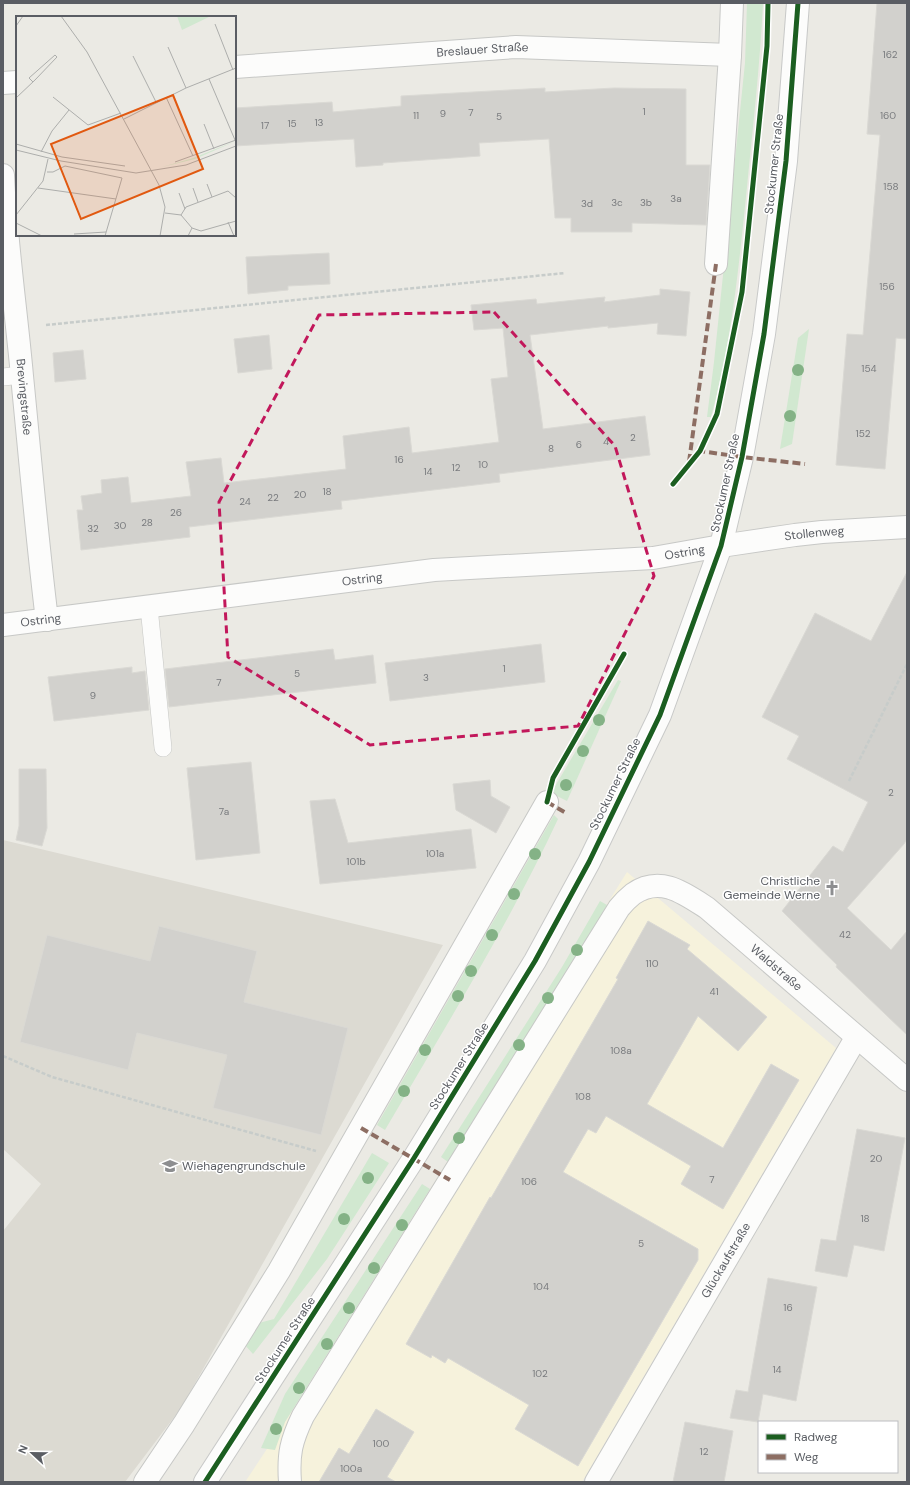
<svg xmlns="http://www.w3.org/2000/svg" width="910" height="1485" font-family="'DM Sans',sans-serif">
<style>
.commercial{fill:#f6f2dc}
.education{fill:#dcdad2}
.green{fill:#d1e8d0}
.building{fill:#d2d1cd;stroke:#dad9d4}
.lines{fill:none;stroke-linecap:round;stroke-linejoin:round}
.service-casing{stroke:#c7c8c6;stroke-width:18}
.minor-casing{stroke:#c7c8c6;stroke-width:24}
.secondary-casing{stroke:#c8c9c8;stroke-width:24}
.path{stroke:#c7ccca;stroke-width:2.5;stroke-dasharray:4 2;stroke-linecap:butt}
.service{stroke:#fcfcfb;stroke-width:17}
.minor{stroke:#fcfcfb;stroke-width:22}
.secondary{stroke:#fcfcfb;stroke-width:22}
.quiet{stroke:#8d6e63;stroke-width:4;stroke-dasharray:8 4;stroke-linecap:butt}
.cycleway-casing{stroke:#fff;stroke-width:8}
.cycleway{stroke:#1b5e20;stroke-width:5}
.tree{fill:#84b286}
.marked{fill:none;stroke:#c2185b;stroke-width:3;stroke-dasharray:8 5;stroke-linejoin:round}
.labels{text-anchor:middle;stroke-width:3;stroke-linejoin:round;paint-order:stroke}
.number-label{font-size:10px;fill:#797b7e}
.street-label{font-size:12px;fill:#5a5d63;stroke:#fff}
.poi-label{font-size:12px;fill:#5a5d63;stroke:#fff;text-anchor:end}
.inset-road{fill:none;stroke:#adaeac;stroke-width:1}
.view{fill:#e15910;fill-opacity:0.15;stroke:#e15910;stroke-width:2}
.inset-edge{fill:none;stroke:#5a5d63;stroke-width:2}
</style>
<rect width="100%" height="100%" fill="#ebeae4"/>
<path class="commercial" d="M 627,872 L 836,1048 L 582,1482 L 245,1482 L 298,1402 Z"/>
<path class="education" d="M 3,840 L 443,945 L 181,1408 L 125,1482 L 3,1482 L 3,1231 L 41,1184 L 3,1149 Z"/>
<g class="green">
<path d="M 747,3 L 763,3 C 760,65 753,126 747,187 C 739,264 732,342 711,417 L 707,417 L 714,362 L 745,63 Z"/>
<path d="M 809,329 L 792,444 L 780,449 L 798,338 Z"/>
<path d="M 618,680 L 621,681 L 567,801 L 551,793 Z"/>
<path d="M 554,815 L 558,819 C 508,926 445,1027 385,1130 L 377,1125 Z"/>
<path d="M 600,901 L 607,905 L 570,972 L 448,1162 L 441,1157 L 562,967 Z"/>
<path d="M 372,1153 L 389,1163 L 327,1259 L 253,1354 L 244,1344 L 255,1324 L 274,1319 Z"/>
<path d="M 422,1184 L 430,1189 L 285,1422 L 275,1450 L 261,1448 L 285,1394 Z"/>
</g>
<g class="building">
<path d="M 877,3 L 907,3 L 907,339 L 896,338 L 885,469 L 836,465 L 847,334 L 863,335 L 880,135 L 867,134 Z"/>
<path d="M 545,88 L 545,92 L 614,88 L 686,89 L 686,165 L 710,165 L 706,225 L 632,223 L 632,232 L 571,232 L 571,218 L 555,218 L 549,139 L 479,143 L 480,156 L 383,163 L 383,165 L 356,167 L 354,139 L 235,146 L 235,108 L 332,102 L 333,112 L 401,106 L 401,96 Z"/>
<path d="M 329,253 L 330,284 L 288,286 L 288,290 L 248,294 L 246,257 Z"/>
<path d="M 660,289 L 690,292 L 686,336 L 657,334 L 658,323 L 608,328 L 608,326 L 530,335 L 543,429 L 645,416 L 650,455 L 499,474 L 500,482 L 341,501 L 342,509 L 189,527 L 190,537 L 81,550 L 77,510 L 83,510 L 81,496 L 102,493 L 101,480 L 128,477 L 131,503 L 191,496 L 186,462 L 221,458 L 224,483 L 346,469 L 343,436 L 409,427 L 412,453 L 499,442 L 491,379 L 508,377 L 503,328 L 474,330 L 471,305 L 536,299 L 537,304 L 605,297 L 604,302 L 660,295 Z"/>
<path d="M 269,335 L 272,369 L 238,373 L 234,339 Z"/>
<path d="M 83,350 L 86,379 L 55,382 L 53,353 Z"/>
<path d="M 907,572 L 907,839 L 904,844 L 847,908 L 891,950 L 907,931 L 907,1035 L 836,967 L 837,965 L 782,911 L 833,846 L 843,852 L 868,802 L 787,759 L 799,736 L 762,717 L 815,613 L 871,641 Z"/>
<path d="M 541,644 L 545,682 L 390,701 L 385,663 Z"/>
<path d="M 333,649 L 335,660 L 373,655 L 376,683 L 169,707 L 165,669 Z"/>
<path d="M 132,667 L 132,673 L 145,671 L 149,710 L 54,721 L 48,677 Z"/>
<path d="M 251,762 L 260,853 L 196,860 L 187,768 Z"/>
<path d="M 19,769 L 46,769 L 47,828 L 42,846 L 16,840 L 19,826 Z"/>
<path d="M 490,780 L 491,796 L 510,807 L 496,833 L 456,810 L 453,784 Z"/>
<path d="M 335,799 L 348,843 L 471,829 L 476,868 L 320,884 L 310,801 Z"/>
<path d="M 648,921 L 690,945 L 687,949 L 767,1017 L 738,1051 L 698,1016 L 647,1104 L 723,1148 L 771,1064 L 799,1080 L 723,1209 L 681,1184 L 691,1166 L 606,1116 L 596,1133 L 588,1129 L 563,1172 L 698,1249 L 698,1260 L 578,1466 L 515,1429 L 529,1405 L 448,1358 L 445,1363 L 432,1355 L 431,1358 L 406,1344 L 490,1197 L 491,1198 L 618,979 L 616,978 Z"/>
<path d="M 159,926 L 257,951 L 244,1002 L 348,1028 L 321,1135 L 213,1108 L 227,1055 L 137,1033 L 128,1070 L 20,1042 L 47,935 L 150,961 Z"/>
<path d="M 857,1129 L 905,1138 L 884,1251 L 854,1245 L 847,1277 L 815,1271 L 821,1239 L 836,1241 Z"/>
<path d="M 768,1278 L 817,1287 L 796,1401 L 763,1394 L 758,1422 L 730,1418 L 736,1390 L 748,1392 Z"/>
<path d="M 376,1409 L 414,1432 L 387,1477 L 396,1482 L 319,1482 L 339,1448 L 349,1454 Z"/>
<path d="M 685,1422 L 733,1431 L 724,1482 L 673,1482 Z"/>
</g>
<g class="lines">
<defs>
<g id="service">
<path d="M 3,377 L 22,375"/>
<path d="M 149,607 L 163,748"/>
</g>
<g id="minor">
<path id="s1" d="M 235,67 L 516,47 L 730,55"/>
<path d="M 3,83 L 17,82"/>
<path id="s2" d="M 3,175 C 6,242 16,309 22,376 C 30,457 37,539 47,620"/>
<path d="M 716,264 L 730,55 L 732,3"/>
<path id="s3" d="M 3,625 L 434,570 L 653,558 L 721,546 L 795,535 L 822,532 L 907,527"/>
<path d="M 145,1482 L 184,1424 L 279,1271 L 547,802"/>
<path id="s4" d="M 290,1482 C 288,1454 291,1441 303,1416 L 619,908 C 623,903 628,898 633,894 C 660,875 684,893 707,908 L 907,1080"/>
<path id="s5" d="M 596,1482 L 856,1038"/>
</g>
<path id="secondary" d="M 205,1482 L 414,1158 L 535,961 L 589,862 L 660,715 L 721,546 L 742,457 L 764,334 L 786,161 L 798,3"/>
</defs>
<use href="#service" class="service-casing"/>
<use href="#minor" class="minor-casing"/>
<use href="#secondary" class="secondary-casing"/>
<g class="path">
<path d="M 46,325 L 565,273"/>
<path d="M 849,781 L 907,664"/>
<path d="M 3,1056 L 52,1077 L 316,1151"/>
</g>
<use href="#service" class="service"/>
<use href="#minor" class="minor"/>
<use href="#secondary" class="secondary"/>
<g class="quiet">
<path d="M 698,453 L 700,451 L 742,457 L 805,464"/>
<path d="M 689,462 L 716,264"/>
<path d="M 547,802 L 566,813"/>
<path d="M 361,1128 L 450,1180"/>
</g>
<defs>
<g id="cycleway">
<path d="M 673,484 L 700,451 L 717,414 L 742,292 L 767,46 L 768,3"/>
<path d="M 547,802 L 553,778 L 624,654"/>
<path d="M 205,1482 L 414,1158 L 535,961 L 589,862 L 660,715 L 721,546 L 742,457 L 764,334 L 786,161 L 798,3"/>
</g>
</defs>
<use href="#cycleway" class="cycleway-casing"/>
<use href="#cycleway" class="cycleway"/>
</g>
<g class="tree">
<circle cx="798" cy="370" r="6"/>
<circle cx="790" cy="416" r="6"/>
<circle cx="599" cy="720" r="6"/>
<circle cx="583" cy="751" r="6"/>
<circle cx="566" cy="785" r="6"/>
<circle cx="535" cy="854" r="6"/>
<circle cx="514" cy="894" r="6"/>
<circle cx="492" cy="935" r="6"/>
<circle cx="577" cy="950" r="6"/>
<circle cx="471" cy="971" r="6"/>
<circle cx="458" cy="996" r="6"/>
<circle cx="548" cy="998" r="6"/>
<circle cx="519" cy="1045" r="6"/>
<circle cx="425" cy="1050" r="6"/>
<circle cx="404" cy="1091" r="6"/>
<circle cx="459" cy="1138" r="6"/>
<circle cx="368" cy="1178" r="6"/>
<circle cx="344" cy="1219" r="6"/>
<circle cx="402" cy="1225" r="6"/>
<circle cx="374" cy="1268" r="6"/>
<circle cx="349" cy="1308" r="6"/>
<circle cx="327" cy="1344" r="6"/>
<circle cx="299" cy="1388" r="6"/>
<circle cx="276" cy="1429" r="6"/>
</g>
<path class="marked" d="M 494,312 L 615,446 L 654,576 L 578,726 L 370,745 L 228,657 L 219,502 L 319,315 Z"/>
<defs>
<symbol id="church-bare" viewBox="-9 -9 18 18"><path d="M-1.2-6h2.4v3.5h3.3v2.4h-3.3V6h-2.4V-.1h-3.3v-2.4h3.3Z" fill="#8d8e90" stroke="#fff" stroke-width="2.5" paint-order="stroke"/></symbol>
<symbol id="school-bare" viewBox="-9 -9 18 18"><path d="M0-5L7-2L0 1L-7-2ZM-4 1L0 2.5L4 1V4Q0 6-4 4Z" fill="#8d8e90" stroke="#fff" stroke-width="2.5" paint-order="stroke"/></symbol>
</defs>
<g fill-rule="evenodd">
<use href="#church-bare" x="821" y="877" width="22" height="22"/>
<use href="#school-bare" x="159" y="1155" width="22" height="22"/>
</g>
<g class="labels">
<g class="number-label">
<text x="890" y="58">162</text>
<text x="644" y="115">1</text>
<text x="471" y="116">7</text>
<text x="443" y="117">9</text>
<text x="416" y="119">11</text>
<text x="888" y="119">160</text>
<text x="499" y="120">5</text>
<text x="319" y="126">13</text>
<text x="292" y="127">15</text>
<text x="265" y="129">17</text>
<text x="891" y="190">158</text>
<text x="676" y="202">3a</text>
<text x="617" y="206">3c</text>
<text x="646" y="206">3b</text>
<text x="587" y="207">3d</text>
<text x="887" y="290">156</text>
<text x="869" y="372">154</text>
<text x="863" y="437">152</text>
<text x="633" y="441">2</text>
<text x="606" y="445">4</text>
<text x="579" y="448">6</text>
<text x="551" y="452">8</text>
<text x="399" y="463">16</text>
<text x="483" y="468">10</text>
<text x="456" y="471">12</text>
<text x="428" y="475">14</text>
<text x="327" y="495">18</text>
<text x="300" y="498">20</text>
<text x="273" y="501">22</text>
<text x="245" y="505">24</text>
<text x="176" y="516">26</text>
<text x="147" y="526">28</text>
<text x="120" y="529">30</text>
<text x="93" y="532">32</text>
<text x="504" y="672">1</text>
<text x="297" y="677">5</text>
<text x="426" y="681">3</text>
<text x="219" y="686">7</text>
<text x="93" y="699">9</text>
<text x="891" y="796">2</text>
<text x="224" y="815">7a</text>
<text x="435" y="857">101a</text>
<text x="356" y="865">101b</text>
<text x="845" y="938">42</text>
<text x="652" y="967">110</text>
<text x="714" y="995">41</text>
<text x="621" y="1054">108a</text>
<text x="583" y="1100">108</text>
<text x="876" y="1162">20</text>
<text x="712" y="1183">7</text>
<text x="529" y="1185">106</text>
<text x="865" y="1222">18</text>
<text x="641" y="1247">5</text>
<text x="541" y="1290">104</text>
<text x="788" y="1311">16</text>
<text x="777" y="1373">14</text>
<text x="540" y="1377">102</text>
<text x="381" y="1447">100</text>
<text x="704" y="1455">12</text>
<text x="351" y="1472">100a</text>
</g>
<g class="street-label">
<text dy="4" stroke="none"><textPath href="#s1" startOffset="248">Breslauer Straße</textPath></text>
<text transform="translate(774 164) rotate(-84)" y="4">Stockumer Straße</text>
<text dy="4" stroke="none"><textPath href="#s2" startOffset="223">Brevingstraße</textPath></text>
<text transform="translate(725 483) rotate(-78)" y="4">Stockumer Straße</text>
<text dy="4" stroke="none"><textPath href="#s3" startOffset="817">Stollenweg</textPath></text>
<text dy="4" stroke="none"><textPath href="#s3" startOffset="686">Ostring</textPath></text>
<text dy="4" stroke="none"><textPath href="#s3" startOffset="362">Ostring</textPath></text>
<text dy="4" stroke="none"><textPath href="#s3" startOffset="38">Ostring</textPath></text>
<text transform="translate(615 784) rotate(-64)" y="4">Stockumer Straße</text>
<text dy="4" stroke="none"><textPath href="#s4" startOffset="859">Waldstraße</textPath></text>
<text transform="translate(459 1066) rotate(-58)" y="4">Stockumer Straße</text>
<text dy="4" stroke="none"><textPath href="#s5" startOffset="257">Glückaufstraße</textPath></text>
<text transform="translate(285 1340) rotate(-57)" y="4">Stockumer Straße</text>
</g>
<g class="poi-label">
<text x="820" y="885">Christliche<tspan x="820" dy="14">Gemeinde Werne</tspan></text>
<text x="182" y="1170" text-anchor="start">Wiehagengrundschule</text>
</g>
</g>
<g transform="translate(16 16)">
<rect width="220" height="220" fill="#ebeae4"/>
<path d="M 161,0 L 195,0 L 166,14 ZM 220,125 L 179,143 L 146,151 L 177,142 Z" fill="#d1e8d0"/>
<path class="inset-road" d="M 45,0 L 71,36 L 143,169 L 149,191 L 144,220M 199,8 L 217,54M 0,10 L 7,0M 152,31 L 170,72M 117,40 L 140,86M 193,63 L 219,124M 37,81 L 72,109 L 105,97M 150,81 L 177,140M 0,82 L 19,64 L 41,41 L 39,39 L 13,62 L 17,66M 108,103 L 170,72 L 220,52M 188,108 L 198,133M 0,128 L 46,141 L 109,150M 0,134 L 45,145 L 120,157 L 170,149 L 220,130M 25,136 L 36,115 L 53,94M 159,146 L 220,124M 31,156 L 37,156 L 49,150 L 106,162 L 89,220M 191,168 L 196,181M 22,172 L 100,183M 177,172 L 182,186M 163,177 L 169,193M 149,197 L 165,199 L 176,212M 0,199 L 27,165 L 32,143M 165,199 L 170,191 L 212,175 L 220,182M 212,206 L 218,220M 0,207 L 26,220M 58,218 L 90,216M 172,220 L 176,212 L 185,215 L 220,205"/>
<path class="view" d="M 157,79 L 187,153 L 65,203 L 35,128 Z"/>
<rect width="220" height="220" class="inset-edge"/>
</g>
<rect width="910" height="1485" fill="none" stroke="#5a5d63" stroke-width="8"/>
<rect x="758" y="1421" width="140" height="52" fill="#ffffff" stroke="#bdbec1"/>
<rect x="766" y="1434" width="20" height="6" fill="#1b5e20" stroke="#bdbec1"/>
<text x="794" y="1441" font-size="12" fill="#5a5d63">Radweg</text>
<rect x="766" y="1454" width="20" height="6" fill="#8d6e63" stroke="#bdbec1"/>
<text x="794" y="1461" font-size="12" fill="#5a5d63">Weg</text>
<g transform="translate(32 1453) rotate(292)" stroke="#ffffff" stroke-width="3" paint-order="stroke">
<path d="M0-3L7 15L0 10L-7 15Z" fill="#5a5d63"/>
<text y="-6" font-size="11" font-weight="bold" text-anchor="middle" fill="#5a5d63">N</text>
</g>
</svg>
